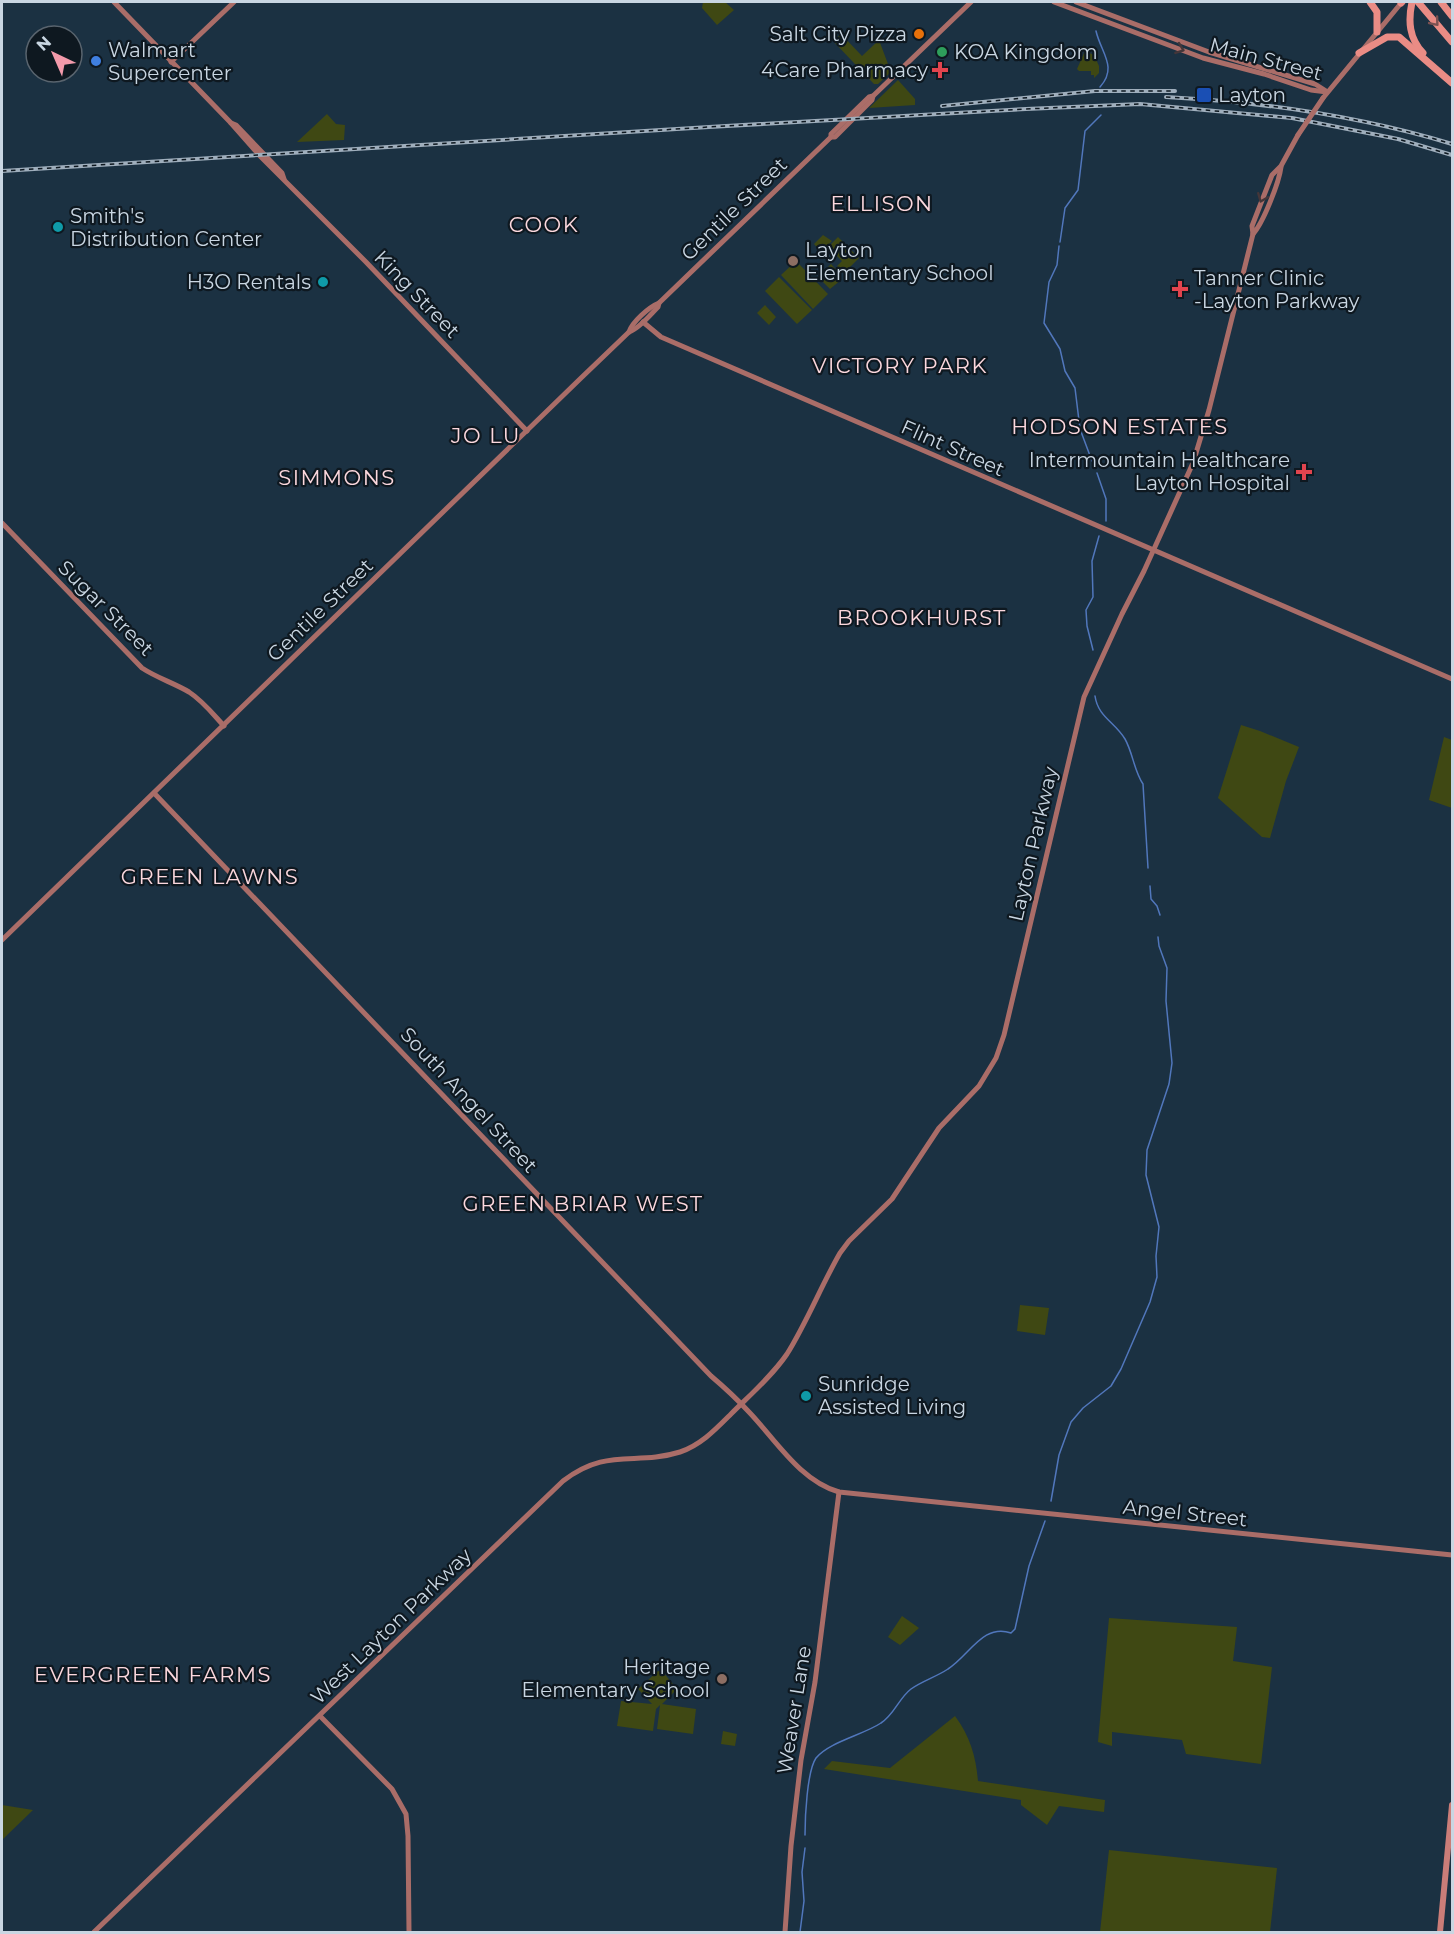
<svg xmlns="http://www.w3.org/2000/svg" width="1454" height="1934" font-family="Montserrat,sans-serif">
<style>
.green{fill:#3f4813}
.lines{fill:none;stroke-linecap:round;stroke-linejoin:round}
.stream{stroke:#5177bc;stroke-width:1.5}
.secondary{stroke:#aa6d68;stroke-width:5}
.primary{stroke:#cb7d78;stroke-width:6}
.highway{stroke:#ea8c85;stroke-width:7}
.rail-casing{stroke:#9faebc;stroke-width:4}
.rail{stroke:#0e1820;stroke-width:1.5;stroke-dasharray:4.5;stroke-linecap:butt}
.secondary-bridge{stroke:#aa6d68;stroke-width:5}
.oneway{stroke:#7c5252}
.oneway2{stroke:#453639}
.food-dot{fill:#e8710a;stroke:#0e1820;stroke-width:2}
.leisure-dot{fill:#2e9e5b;stroke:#0e1820;stroke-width:2}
.shop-dot{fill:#3f7fe0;stroke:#0e1820;stroke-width:2}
.health-dot{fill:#e0444e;stroke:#0e1820;stroke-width:2}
.transit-dot{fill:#1a4fb4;stroke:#0e1820;stroke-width:2}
.culture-dot{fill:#0f9aa8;stroke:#0e1820;stroke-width:2}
.education-dot{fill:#8d6e63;stroke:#0e1820;stroke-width:2}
.labels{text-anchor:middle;stroke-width:4.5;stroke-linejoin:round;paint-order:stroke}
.poi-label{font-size:20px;fill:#c9d6e2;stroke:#0e1820;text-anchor:start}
.street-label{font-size:20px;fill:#c9d6e2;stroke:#0e1820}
.neighbourhood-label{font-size:21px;letter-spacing:1.5px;fill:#fcd8de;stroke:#0e1820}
</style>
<rect width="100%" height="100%" fill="#1b3142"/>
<g class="green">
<path d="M 703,2 L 725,2 L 734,10 L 717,25 L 702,8 Z"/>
<path d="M 841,34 L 862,56 L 879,40 L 891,72 L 878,84 L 874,84 L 833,41 Z"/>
<path d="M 1085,51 L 1094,55 L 1099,66 L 1099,73 L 1094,78 L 1094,75 L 1091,75 L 1091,71 L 1079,71 L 1077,69 Z"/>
<path d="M 898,80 L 915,99 L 915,105 L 869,108 Z"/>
<path d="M 327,114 L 336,124 L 345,125 L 344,140 L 297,142 Z"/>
<path d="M 823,235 L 832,241 L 821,252 L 814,244 Z"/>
<path d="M 838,237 L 859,258 L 844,273 L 837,266 L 842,261 L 828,247 Z"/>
<path d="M 796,261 L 828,294 L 813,309 L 781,275 Z"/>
<path d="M 831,264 L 841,275 L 841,280 L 830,289 L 818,277 Z"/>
<path d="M 779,277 L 812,310 L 797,324 L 765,291 Z"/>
<path d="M 765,305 L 776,317 L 769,325 L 757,313 Z"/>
<path d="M 1241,725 L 1260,731 L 1299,747 L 1286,781 L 1270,838 L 1262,837 L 1218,798 Z"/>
<path d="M 1444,737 L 1452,740 L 1452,808 L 1429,800 Z"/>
<path d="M 1020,1305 L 1049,1308 L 1045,1335 L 1017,1331 Z"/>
<path d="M 902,1616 L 919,1628 L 900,1645 L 888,1637 Z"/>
<path d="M 1109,1618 L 1237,1627 L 1233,1661 L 1272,1667 L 1261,1764 L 1186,1754 L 1182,1740 L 1112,1732 L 1112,1746 L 1098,1742 Z"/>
<path d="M 658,1671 L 663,1672 L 677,1689 L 662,1704 L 696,1709 L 693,1734 L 657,1729 L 660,1705 L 656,1709 L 653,1731 L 617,1726 L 621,1701 L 652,1704 L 638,1689 Z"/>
<path d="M 955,1716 C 970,1736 976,1757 978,1781 L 1105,1800 L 1104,1812 L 1059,1806 L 1047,1825 L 1021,1805 L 1021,1800 L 824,1769 L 832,1761 L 890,1768 Z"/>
<path d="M 723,1731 L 737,1734 L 735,1746 L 721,1744 Z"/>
<path d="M 2,1805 L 33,1810 L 2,1840 Z"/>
<path d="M 1109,1850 L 1277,1868 L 1270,1932 L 1100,1932 Z"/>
</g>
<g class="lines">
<g class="stream">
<path d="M 1096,31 C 1101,53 1118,67 1100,87"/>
<path d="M 1060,242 L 1065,208 L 1078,190 L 1085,131 L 1101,115"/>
<path d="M 1059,246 L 1057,265 L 1049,282 L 1044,323 L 1060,349 L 1065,371 L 1075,388 L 1080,429 L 1092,461"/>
<path d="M 1097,473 L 1106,499 L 1106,521"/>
<path d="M 1093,650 L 1087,626 L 1086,610 L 1093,597 L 1092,561 L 1099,536"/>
<path d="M 1095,696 C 1098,717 1115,722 1125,739 C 1133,753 1134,771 1143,784 L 1148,868"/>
<path d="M 1150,886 L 1151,899 L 1157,906 L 1160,915"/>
<path d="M 1051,1501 L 1059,1455 L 1071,1422 L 1083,1408 L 1111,1386 L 1121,1369 L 1150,1302 L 1157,1277 L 1156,1256 L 1159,1227 L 1146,1175 L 1147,1150 L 1169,1084 L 1172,1063 L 1166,1001 L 1167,968 L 1159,946 L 1158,937"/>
<path d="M 805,1835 C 805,1818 807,1771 816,1758 C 829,1742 863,1735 881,1723 C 894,1715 899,1698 911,1689 C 922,1681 936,1677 948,1669 C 969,1656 983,1623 1011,1633 L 1015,1629 L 1029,1566 L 1045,1521"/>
<path d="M 800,1932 L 804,1901 L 802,1872 L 805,1848"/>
</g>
<g class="secondary">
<path d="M 114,2 L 231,123 L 259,155 L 366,262 L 527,431"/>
<path d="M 1054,2 L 1203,58 L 1264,74 L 1311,90 L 1327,92"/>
<path d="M 1076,2 L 1209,52 L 1315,84 L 1326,91"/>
<path d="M 171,62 L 234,2"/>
<path d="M 1323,98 L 1402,2"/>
<path d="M 231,123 L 236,125 L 282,173 L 284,179"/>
<path d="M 831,137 L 835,137 L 872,100 L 873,96"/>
<path d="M 1253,234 C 1263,223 1279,183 1281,167"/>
<path d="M 643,322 L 661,337 L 1452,679"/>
<path d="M 629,332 C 632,322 649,307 659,303 L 831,137 L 831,134 L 869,97 L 873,96 L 971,2"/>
<path d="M 2,523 L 142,668 C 157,678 174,683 189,692 C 203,701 213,714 224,726"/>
<path d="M 154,793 L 711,1376 C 724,1387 737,1399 749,1412 C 775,1439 800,1481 839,1492 L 1452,1555"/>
<path d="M 2,940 L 580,379 L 629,332 C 640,328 650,315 658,307 L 659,303"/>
<path d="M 320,1716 L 392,1789 L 406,1814 L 408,1836 L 409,1932"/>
<path d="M 94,1932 L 563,1481 C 607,1447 635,1466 680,1452 C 701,1445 716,1429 731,1414 C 750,1395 772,1376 787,1354 C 807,1322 821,1286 840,1253 L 849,1241 L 892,1199 L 939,1128 L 979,1086 L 996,1058 L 1004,1035 L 1084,697 L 1122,614 L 1144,571 L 1193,463 L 1209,410 L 1253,234 L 1252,226 L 1272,175 L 1281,166 L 1298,135"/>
<path d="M 785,1932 L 791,1846 L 801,1760 L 815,1682 L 839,1492"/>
</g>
<path class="primary" d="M 1440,1932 L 1452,1805"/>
<g class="highway">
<path d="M 1370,2 L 1377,12 L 1377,32"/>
<path d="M 1412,2 C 1408,21 1409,38 1423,53"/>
<path d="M 1418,2 L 1452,42"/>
<path d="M 1441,2 L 1452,16"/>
<path d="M 1401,3 L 1402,2"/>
<path d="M 1359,53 L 1387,37 L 1399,37 L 1452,83"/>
</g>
<defs>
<g id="rail">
<path d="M 1166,97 C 1264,102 1359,116 1452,144"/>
<path d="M 942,106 L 1095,91 L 1175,91"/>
<path d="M 2,171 L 709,127 L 1026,109 L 1140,104 L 1292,118 L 1398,139 L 1452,155"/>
</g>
</defs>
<use href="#rail" class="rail-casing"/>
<use href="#rail" class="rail"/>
<path class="secondary-bridge" d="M 1298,135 L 1323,98"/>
</g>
<defs><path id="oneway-chevron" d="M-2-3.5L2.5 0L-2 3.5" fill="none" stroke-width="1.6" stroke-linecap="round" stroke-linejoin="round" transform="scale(1.5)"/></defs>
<use class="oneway" href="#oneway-chevron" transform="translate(1435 22) rotate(50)"/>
<g class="oneway2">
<use href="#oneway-chevron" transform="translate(1180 49) rotate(20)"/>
<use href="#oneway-chevron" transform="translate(1262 198) rotate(112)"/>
</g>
<circle class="food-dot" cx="919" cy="34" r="6"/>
<circle class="leisure-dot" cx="942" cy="52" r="6"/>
<circle class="shop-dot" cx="96" cy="61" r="6"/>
<g class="health-dot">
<path d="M937 61h6v6h6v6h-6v6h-6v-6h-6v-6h6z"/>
<path d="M1177 280h6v6h6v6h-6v6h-6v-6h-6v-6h6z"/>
<path d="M1301 463h6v6h6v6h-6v6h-6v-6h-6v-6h6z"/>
</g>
<rect class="transit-dot" x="1196" y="87" width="16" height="16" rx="3"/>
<g class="culture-dot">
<circle cx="58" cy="227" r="6"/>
<circle cx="323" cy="282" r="6"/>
<circle cx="806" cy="1396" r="6"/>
</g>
<g class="education-dot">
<circle cx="793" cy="261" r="6"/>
<circle cx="722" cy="1679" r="6"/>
</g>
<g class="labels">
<g class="poi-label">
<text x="907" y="41" text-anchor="end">Salt City Pizza</text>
<text x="108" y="57">Walmart<tspan x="108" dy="23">Supercenter</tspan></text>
<text x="954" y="59">KOA Kingdom</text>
<text x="928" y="77" text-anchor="end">4Care Pharmacy</text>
<text x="1218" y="102">Layton</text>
<text x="70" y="223">Smith's<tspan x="70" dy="23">Distribution Center</tspan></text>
<text x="805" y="257">Layton<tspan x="805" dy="23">Elementary School</tspan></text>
<text x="1194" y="285">Tanner Clinic<tspan x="1194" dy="23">-Layton Parkway</tspan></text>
<text x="311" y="289" text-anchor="end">H3O Rentals</text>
<text x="1290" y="467" text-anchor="end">Intermountain Healthcare<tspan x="1290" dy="23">Layton Hospital</tspan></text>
<text x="818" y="1391">Sunridge<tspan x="818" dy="23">Assisted Living</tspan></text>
<text x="710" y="1674" text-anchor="end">Heritage<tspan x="710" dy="23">Elementary School</tspan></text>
</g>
<g class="street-label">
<text transform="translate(1266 59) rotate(15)" y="7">Main Street</text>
<text transform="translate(734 209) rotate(-44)" y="7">Gentile Street</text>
<text transform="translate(417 294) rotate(46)" y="7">King Street</text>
<text transform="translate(953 448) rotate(24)" y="7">Flint Street</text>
<text transform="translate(106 608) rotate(45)" y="7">Sugar Street</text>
<text transform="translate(320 610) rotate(-44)" y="7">Gentile Street</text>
<text transform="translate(1033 844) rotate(-77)" y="7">Layton Parkway</text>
<text transform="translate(469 1100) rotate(47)" y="7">South Angel Street</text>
<text transform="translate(1185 1513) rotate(6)" y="7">Angel Street</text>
<text transform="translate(391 1626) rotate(-44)" y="7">West Layton Parkway</text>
<text transform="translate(794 1710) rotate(-81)" y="7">Weaver Lane</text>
</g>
<g class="neighbourhood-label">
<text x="882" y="211">ELLISON</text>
<text x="544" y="232">COOK</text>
<text x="900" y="373">VICTORY PARK</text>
<text x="1120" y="434">HODSON ESTATES</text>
<text x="486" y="443">JO LU</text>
<text x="337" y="485">SIMMONS</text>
<text x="922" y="625">BROOKHURST</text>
<text x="210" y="884">GREEN LAWNS</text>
<text x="583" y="1211">GREEN BRIAR WEST</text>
<text x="153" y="1682">EVERGREEN FARMS</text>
</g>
</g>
<rect width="1454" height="1934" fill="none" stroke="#c9d6e2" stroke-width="6"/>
<g transform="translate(54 54) rotate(316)"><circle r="28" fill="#0e1820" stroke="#59646e" stroke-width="1.5"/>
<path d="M0-4.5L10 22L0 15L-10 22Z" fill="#f39aab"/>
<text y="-9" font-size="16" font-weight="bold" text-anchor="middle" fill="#c9d6e2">N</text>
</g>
</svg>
